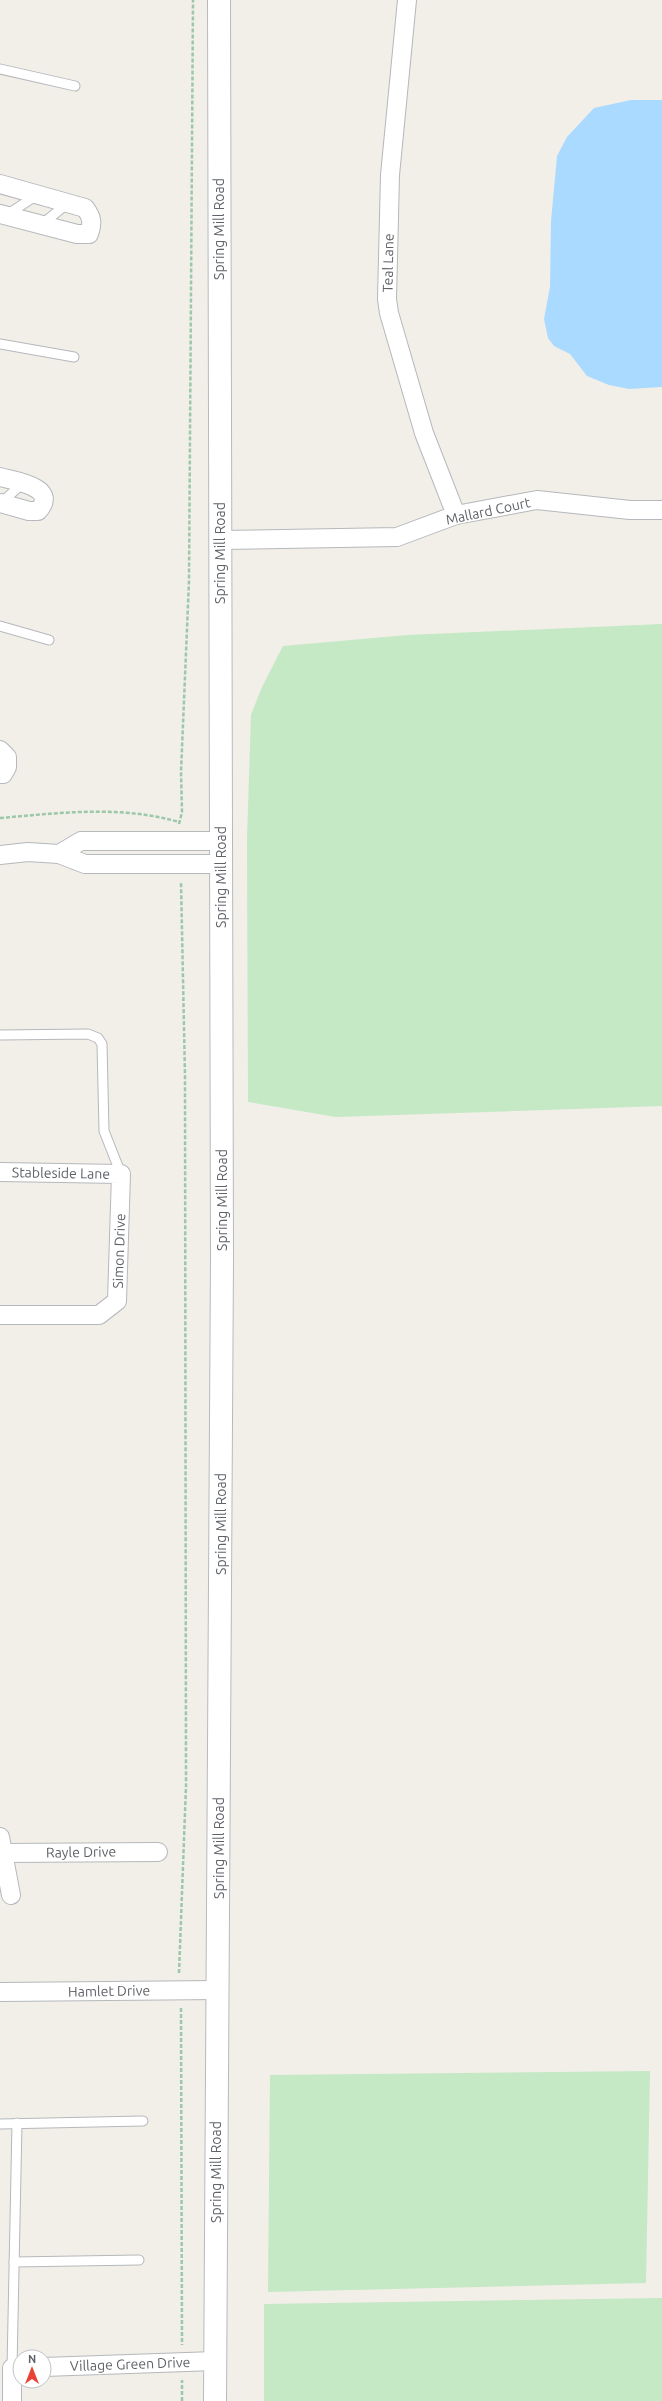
<svg xmlns="http://www.w3.org/2000/svg" width="662" height="2401" font-family="Ubuntu,sans-serif">
<style>
.green{fill:#c5e8c5}
.water{fill:#aadaff}
.lines{fill:none;stroke-linecap:round;stroke-linejoin:round}
.lane-casing{stroke:#b5b8bc;stroke-width:11}
.street-casing{stroke:#b5b8bc;stroke-width:20}
.secondary-casing{stroke:#b6babf;stroke-width:24}
.path{stroke:#9cc7a9;stroke-width:2.5;stroke-dasharray:4 2;stroke-linecap:butt}
.lane{stroke:#fff;stroke-width:9}
.street{stroke:#fff;stroke-width:18}
.secondary{stroke:#fff;stroke-width:22}
.labels{text-anchor:middle;stroke-width:3;stroke-linejoin:round;paint-order:stroke}
.street-label{font-size:14px;fill:#5f6368;stroke:#fff}
</style>
<rect width="100%" height="100%" fill="#f1efe8"/>
<g class="green">
<path d="M 662,624 L 662,1106 L 336,1117 L 248,1102 L 247,839 L 251,715 L 262,687 L 283,646 L 408,635 Z"/>
<path d="M 650,2071 L 646,2283 L 268,2292 L 270,2075 Z"/>
<path d="M 662,2298 L 662,2401 L 264,2401 L 264,2304 Z"/>
</g>
<path class="water" d="M 631,100 L 662,100 L 662,387 L 629,389 L 609,385 L 587,376 L 570,354 L 554,346 L 548,338 L 544,319 L 550,287 L 551,221 L 557,156 L 567,137 L 594,108 Z"/>
<g class="lines">
<defs>
<g id="lane">
<path d="M 0,69 L 75,86"/>
<path d="M 5,216 L 37,195"/>
<path d="M 41,225 L 68,203"/>
<path d="M 0,344 L 74,357"/>
<path d="M 1,503 L 23,483"/>
<path d="M 0,626 L 49,640"/>
<path d="M 0,1035 L 88,1034 L 98,1038 L 102,1044 L 104,1131 L 121,1174"/>
<path d="M 0,2124 L 143,2121"/>
<path d="M 14,2262 L 139,2260"/>
<path d="M 12,2368 L 17,2123"/>
</g>
<g id="street">
<path d="M 407,0 L 390,175 L 387,299 L 389,313 L 424,433 L 456,515"/>
<path d="M 0,184 L 85,208 C 92,217 93,223 89,234 L 77,234 L 0,214"/>
<path d="M 0,477 C 14,481 60,487 38,511 L 29,511 L 0,503"/>
<path d="M 220,540 L 397,537 L 456,515 L 537,500 L 630,510 L 662,510"/>
<path d="M 0,750 L 7,757 L 7,767 L 3,774 L 0,774"/>
<path d="M 59,854 L 81,841 L 221,841"/>
<path d="M 0,855 L 28,852 L 59,854 L 85,864 L 220,864"/>
<path d="M 0,1172 L 121,1174 L 117,1301 L 99,1315 L 0,1315"/>
<path d="M 0,1837 L 11,1895"/>
<path d="M 3,1853 L 158,1852"/>
<path d="M 0,1992 L 218,1990"/>
<path d="M 44,2367 L 215,2361"/>
<path d="M 12,2401 L 12,2368"/>
</g>
<path id="secondary" d="M 215,2401 L 222,1258 L 219,0"/>
</defs>
<use href="#lane" class="lane-casing"/>
<use href="#street" class="street-casing"/>
<use href="#secondary" class="secondary-casing"/>
<g class="path">
<path d="M 0,818 C 60,813 120,805 179,822"/>
<path d="M 179,824 L 182,812 L 181,772 L 189,581 L 193,0"/>
<path d="M 179,1973 L 186,1786 L 185,1076 L 181,882"/>
<path d="M 181,2008 L 182,2345"/>
<path d="M 182,2401 L 182,2380"/>
</g>
<use href="#lane" class="lane"/>
<use href="#street" class="street"/>
<use href="#secondary" class="secondary"/>
</g>
<g class="labels">
<g class="street-label">
<text transform="translate(219 229) rotate(-90)" y="5">Spring Mill Road</text>
<text transform="translate(388 263) rotate(-89)" y="5">Teal Lane</text>
<text transform="translate(488 511) rotate(-12)" y="5">Mallard Court</text>
<text transform="translate(220 553) rotate(-90)" y="5">Spring Mill Road</text>
<text transform="translate(221 877) rotate(-90)" y="5">Spring Mill Road</text>
<text transform="translate(61 1173) rotate(1)" y="5">Stableside Lane</text>
<text transform="translate(222 1200) rotate(-90)" y="5">Spring Mill Road</text>
<text transform="translate(119 1251) rotate(-88)" y="5">Simon Drive</text>
<text transform="translate(221 1524) rotate(-90)" y="5">Spring Mill Road</text>
<text transform="translate(219 1848) rotate(-90)" y="5">Spring Mill Road</text>
<text transform="translate(81 1852) rotate(-1)" y="5">Rayle Drive</text>
<text transform="translate(109 1991) rotate(-1)" y="5">Hamlet Drive</text>
<text transform="translate(216 2172) rotate(-90)" y="5">Spring Mill Road</text>
<text transform="translate(130 2364) rotate(-2)" y="5">Village Green Drive</text>
</g>
</g>
<g transform="translate(32 2369)"><circle r="19" fill="#ffffff" stroke="#bfc1c3"/>
<path d="M0-3L7 15L0 10L-7 15Z" fill="#ea4335"/>
<text y="-6" font-size="11" font-weight="bold" text-anchor="middle" fill="#5f6368">N</text>
</g>
</svg>
